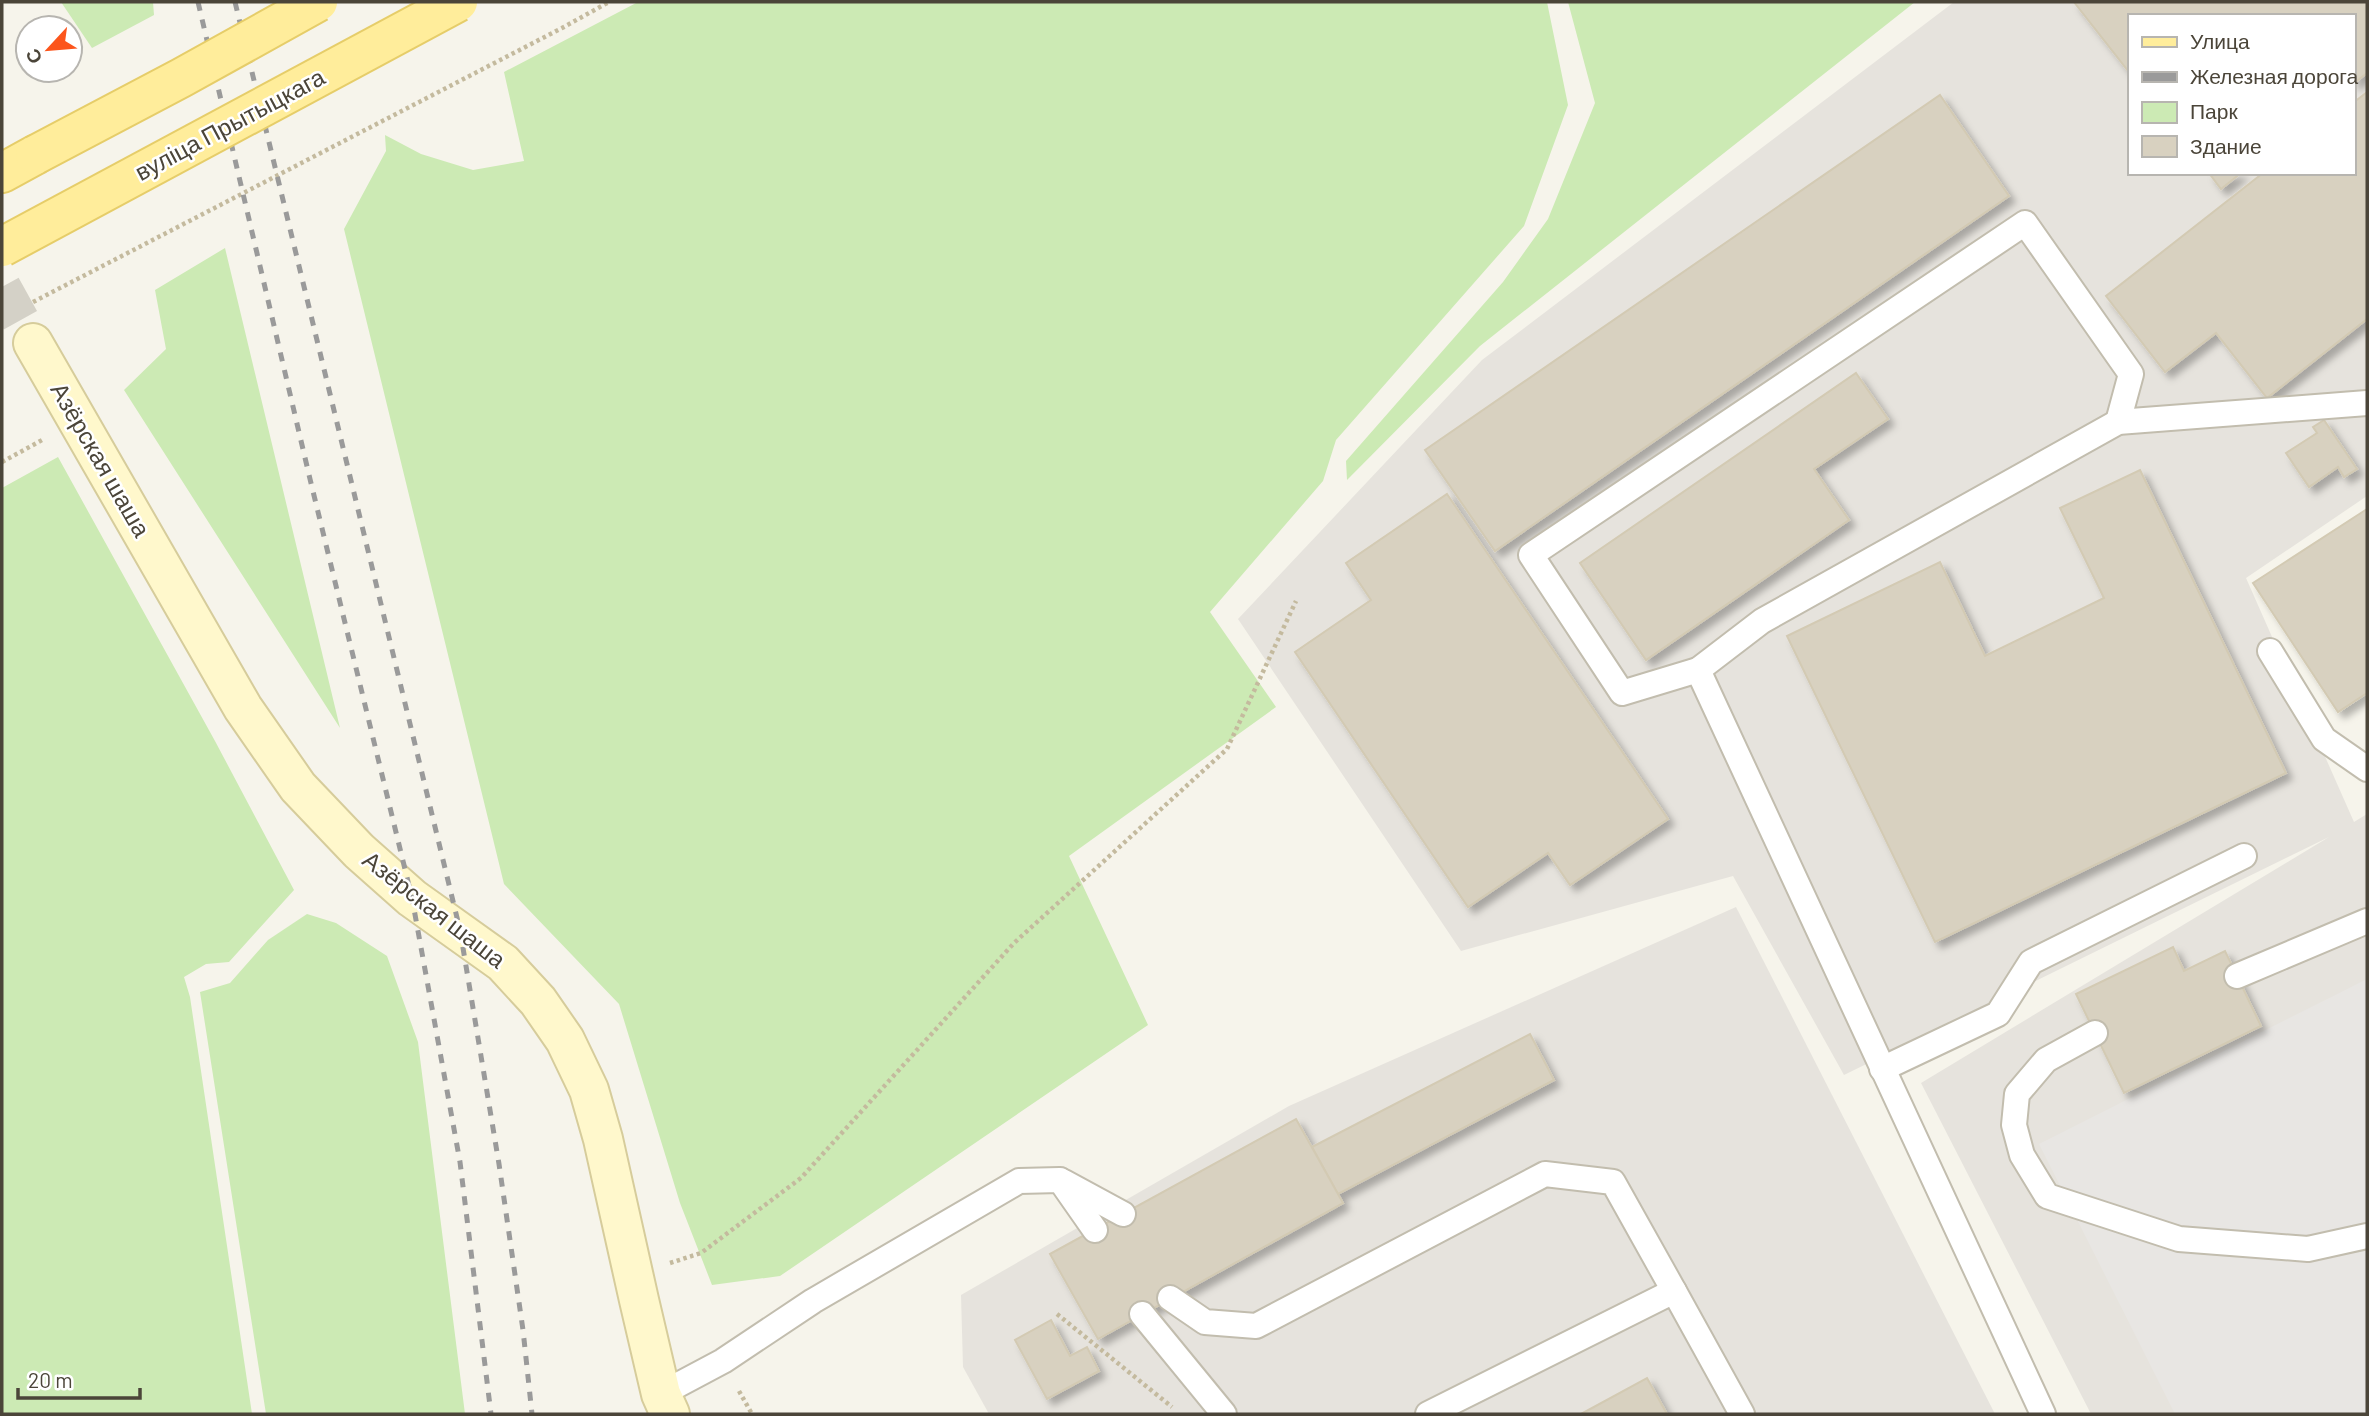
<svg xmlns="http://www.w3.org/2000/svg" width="2369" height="1416" font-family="Barlow,sans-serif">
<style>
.industrial{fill:#e6e3dd;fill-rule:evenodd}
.green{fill:#cceab4}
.parking{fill:#e8e6e3}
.building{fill:#d8d1c0;stroke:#d3cab3;stroke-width:2;filter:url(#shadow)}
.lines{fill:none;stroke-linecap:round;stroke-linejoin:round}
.secondary-tunnel{stroke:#d4d1c7;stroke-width:38;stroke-dasharray:38 19;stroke-linecap:butt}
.service-casing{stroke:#c2bdae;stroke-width:28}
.secondary-casing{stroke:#d6cc9b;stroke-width:42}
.primary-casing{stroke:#e6cd69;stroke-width:42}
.path{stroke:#c4ba9e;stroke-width:4.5;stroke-dasharray:3.5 3.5;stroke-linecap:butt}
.service{stroke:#fff;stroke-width:24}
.secondary{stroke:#fff8cc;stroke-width:38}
.primary{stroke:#ffed9b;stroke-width:38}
.rail{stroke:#9a9a9a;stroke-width:5;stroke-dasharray:9 9;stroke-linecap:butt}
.primary-bridge-casing{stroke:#e6cd69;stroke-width:42;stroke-linecap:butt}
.primary-bridge{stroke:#ffed9b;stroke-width:38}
.labels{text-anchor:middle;stroke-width:5;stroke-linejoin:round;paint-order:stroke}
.street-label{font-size:24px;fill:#4b4539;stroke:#fff}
</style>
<defs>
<filter id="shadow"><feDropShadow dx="6" dy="6" stdDeviation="3.5" flood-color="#0004"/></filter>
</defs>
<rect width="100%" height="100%" fill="#f6f4eb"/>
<g class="industrial">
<path d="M 1954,2 L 2367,2 L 2367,496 L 2246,578 L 2354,822 L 2367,814 L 2367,1414 L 2091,1414 L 1921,1083 L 2329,837 L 1844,1075 L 1733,876 L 1461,951 L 1238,619 L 1482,360 ZM 2129,16 L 2353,16 L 2353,173 L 2129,173 Z"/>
<path d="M 1736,907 L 1995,1414 L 989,1414 L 963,1367 L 961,1295 L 1289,1106 Z"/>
</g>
<g class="green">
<path d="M 61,2 L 153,2 L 154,15 L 92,48 Z"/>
<path d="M 638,2 L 1547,2 L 1568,105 L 1524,226 L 1336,440 L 1323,481 L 1210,612 L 1276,707 L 1069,856 L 1148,1025 L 780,1276 L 712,1285 L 680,1203 L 619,1004 L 504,884 L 344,229 L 386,151 L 385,135 L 421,154 L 473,170 L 524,161 L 504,72 Z"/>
<path d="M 1568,2 L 1915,2 L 1480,346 L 1347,480 L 1346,461 L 1503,282 L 1548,219 L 1595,103 Z"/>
<path d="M 225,248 L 340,728 L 124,390 L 166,349 L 155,290 Z"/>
<path d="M 58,457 L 215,741 L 294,890 L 229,962 L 206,964 L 184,977 L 190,997 L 252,1414 L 2,1414 L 2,488 Z"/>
<path d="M 307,914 L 336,923 L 387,956 L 418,1042 L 465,1414 L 266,1414 L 200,992 L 230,983 L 268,940 Z"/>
</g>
<path class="parking" d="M 2367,979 L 2367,1414 L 2175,1414 L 2039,1144 Z"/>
<g class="building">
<path d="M 2074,2 L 2367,2 L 2367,73 L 2353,84 L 2353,16 L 2129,16 L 2129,72 Z"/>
<path d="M 2367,92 L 2367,319 L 2267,398 L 2216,333 L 2165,372 L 2106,296 L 2263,173 L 2353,173 L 2353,103 Z"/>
<path d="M 1940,95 L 2009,196 L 1495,551 L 1425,450 Z"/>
<path d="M 2209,173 L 2241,173 L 2221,189 Z"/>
<path d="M 1856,373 L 1888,419 L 1814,469 L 1849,520 L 1646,660 L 1580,563 Z"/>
<path d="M 2324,420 L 2357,469 L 2344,477 L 2338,467 L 2309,487 L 2286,453 L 2317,433 L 2313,427 Z"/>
<path d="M 2140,470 L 2286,773 L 1935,942 L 1787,636 L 1940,562 L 1985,656 L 2104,598 L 2060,508 Z"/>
<path d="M 1447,494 L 1668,819 L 1570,885 L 1548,853 L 1468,907 L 1295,652 L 1371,600 L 1346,563 Z"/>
<path d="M 2367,509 L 2367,693 L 2338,712 L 2253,583 Z"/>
<path d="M 2173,947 L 2184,971 L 2225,951 L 2261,1026 L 2124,1093 L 2076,994 Z"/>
<path d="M 1530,1034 L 1554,1080 L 1338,1194 L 1312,1147 Z"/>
<path d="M 1296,1119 L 1343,1203 L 1098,1339 L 1050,1254 Z"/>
<path d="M 1051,1320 L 1070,1356 L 1087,1347 L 1099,1371 L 1047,1399 L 1015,1340 Z"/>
<path d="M 1647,1378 L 1667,1414 L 1581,1414 Z"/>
</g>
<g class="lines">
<path class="secondary-tunnel" d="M 2,287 L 33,343"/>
<defs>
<g id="service">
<path d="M 2270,651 L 2324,739 L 2367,769"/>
<path d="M 1698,670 L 1622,693 L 1531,555 L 2025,223 L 2131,374 L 2118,422"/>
<path d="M 2237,976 L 2367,921"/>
<path d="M 2095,1033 L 2046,1060 L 2017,1094 L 2014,1125 L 2022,1155 L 2047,1196 L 2179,1239 L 2308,1249 L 2367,1236"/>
<path d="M 1882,1069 L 1998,1014 L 2031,962 L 2244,856"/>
<path d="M 1064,1182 L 1123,1214"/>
<path d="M 1170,1298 L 1205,1322 L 1256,1326 L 1545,1174 L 1613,1182 L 1674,1291"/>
<path d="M 1142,1314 L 1224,1414"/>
<path d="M 661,1394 L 723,1361 L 813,1301 L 1019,1181 L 1060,1180 L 1095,1230"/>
<path d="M 1428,1414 L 1674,1291 L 1742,1414"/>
<path d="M 2043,1414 L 1698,670 L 1762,621 L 2118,422 L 2367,403"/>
</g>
<path id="secondary" d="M 33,343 L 243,708 L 298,787 L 359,851 L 412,898 L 503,963 L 538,1001 L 565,1040 L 589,1090 L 603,1139 L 639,1300 L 661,1394 L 670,1414"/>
<path id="primary" d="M 2,173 L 35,155"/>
</defs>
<use href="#service" class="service-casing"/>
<use href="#secondary" class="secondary-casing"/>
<use href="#primary" class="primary-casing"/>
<g class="path">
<path d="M 33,302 L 562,28 L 609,2"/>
<path d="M 2,462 L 44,439"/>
<path d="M 670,1263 L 701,1253 L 801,1178 L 1014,943 L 1227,749 L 1296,601"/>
<path d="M 1057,1314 L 1172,1407"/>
<path d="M 739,1391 L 752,1414"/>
</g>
<use href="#service" class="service"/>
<use href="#secondary" class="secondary"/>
<use href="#primary" class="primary"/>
<g class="rail">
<path d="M 198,2 L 310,479 L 412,898 L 460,1162 L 491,1414"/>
<path d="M 235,2 L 460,930 L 499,1164 L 523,1330 L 532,1414"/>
</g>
<defs>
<g id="primary-bridge">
<path d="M 35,155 L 181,78 L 318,2"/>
<path d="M 2,247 L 458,2"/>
</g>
</defs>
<use href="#primary-bridge" class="primary-bridge-casing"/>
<use href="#primary-bridge" class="primary-bridge"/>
</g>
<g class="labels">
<g class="street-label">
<text transform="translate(230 125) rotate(-28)" y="8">вуліца Прытыцкага</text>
<text transform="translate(100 460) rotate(60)" y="8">Азёрская шаша</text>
<text transform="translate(434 910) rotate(38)" y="8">Азёрская шаша</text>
</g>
</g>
<rect width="2369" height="1416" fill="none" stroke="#4b4539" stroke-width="7"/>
<rect x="2128" y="14" width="228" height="161" fill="#ffffff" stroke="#b7b5b0" stroke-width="2"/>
<rect x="2142" y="37" width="35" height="10" fill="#ffed9b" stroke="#b7b5b0" stroke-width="2"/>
<text x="2190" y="49" font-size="21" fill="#4b4539">Улица</text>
<rect x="2142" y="72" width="35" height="10" fill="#9a9a9a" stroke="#b7b5b0" stroke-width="2"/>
<text x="2190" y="84" font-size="21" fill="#4b4539">Железная дорога</text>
<rect x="2142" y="102" width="35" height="21" fill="#cceab4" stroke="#b7b5b0" stroke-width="2"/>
<text x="2190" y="119" font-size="21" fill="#4b4539">Парк</text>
<rect x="2142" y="136" width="35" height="21" fill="#d8d1c0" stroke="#b7b5b0" stroke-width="2"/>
<text x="2190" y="154" font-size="21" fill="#4b4539">Здание</text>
<g transform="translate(49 49) rotate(244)"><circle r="33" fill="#ffffff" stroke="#b7b5b0" stroke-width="2"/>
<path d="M0-5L12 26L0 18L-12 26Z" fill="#fc551c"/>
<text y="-10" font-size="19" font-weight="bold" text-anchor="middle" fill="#4b4539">С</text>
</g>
<path d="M18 1388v10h122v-10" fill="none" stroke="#4b4539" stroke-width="3.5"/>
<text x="28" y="1388" font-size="21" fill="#4b4539" stroke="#ffffff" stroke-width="5" paint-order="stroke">20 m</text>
</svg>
